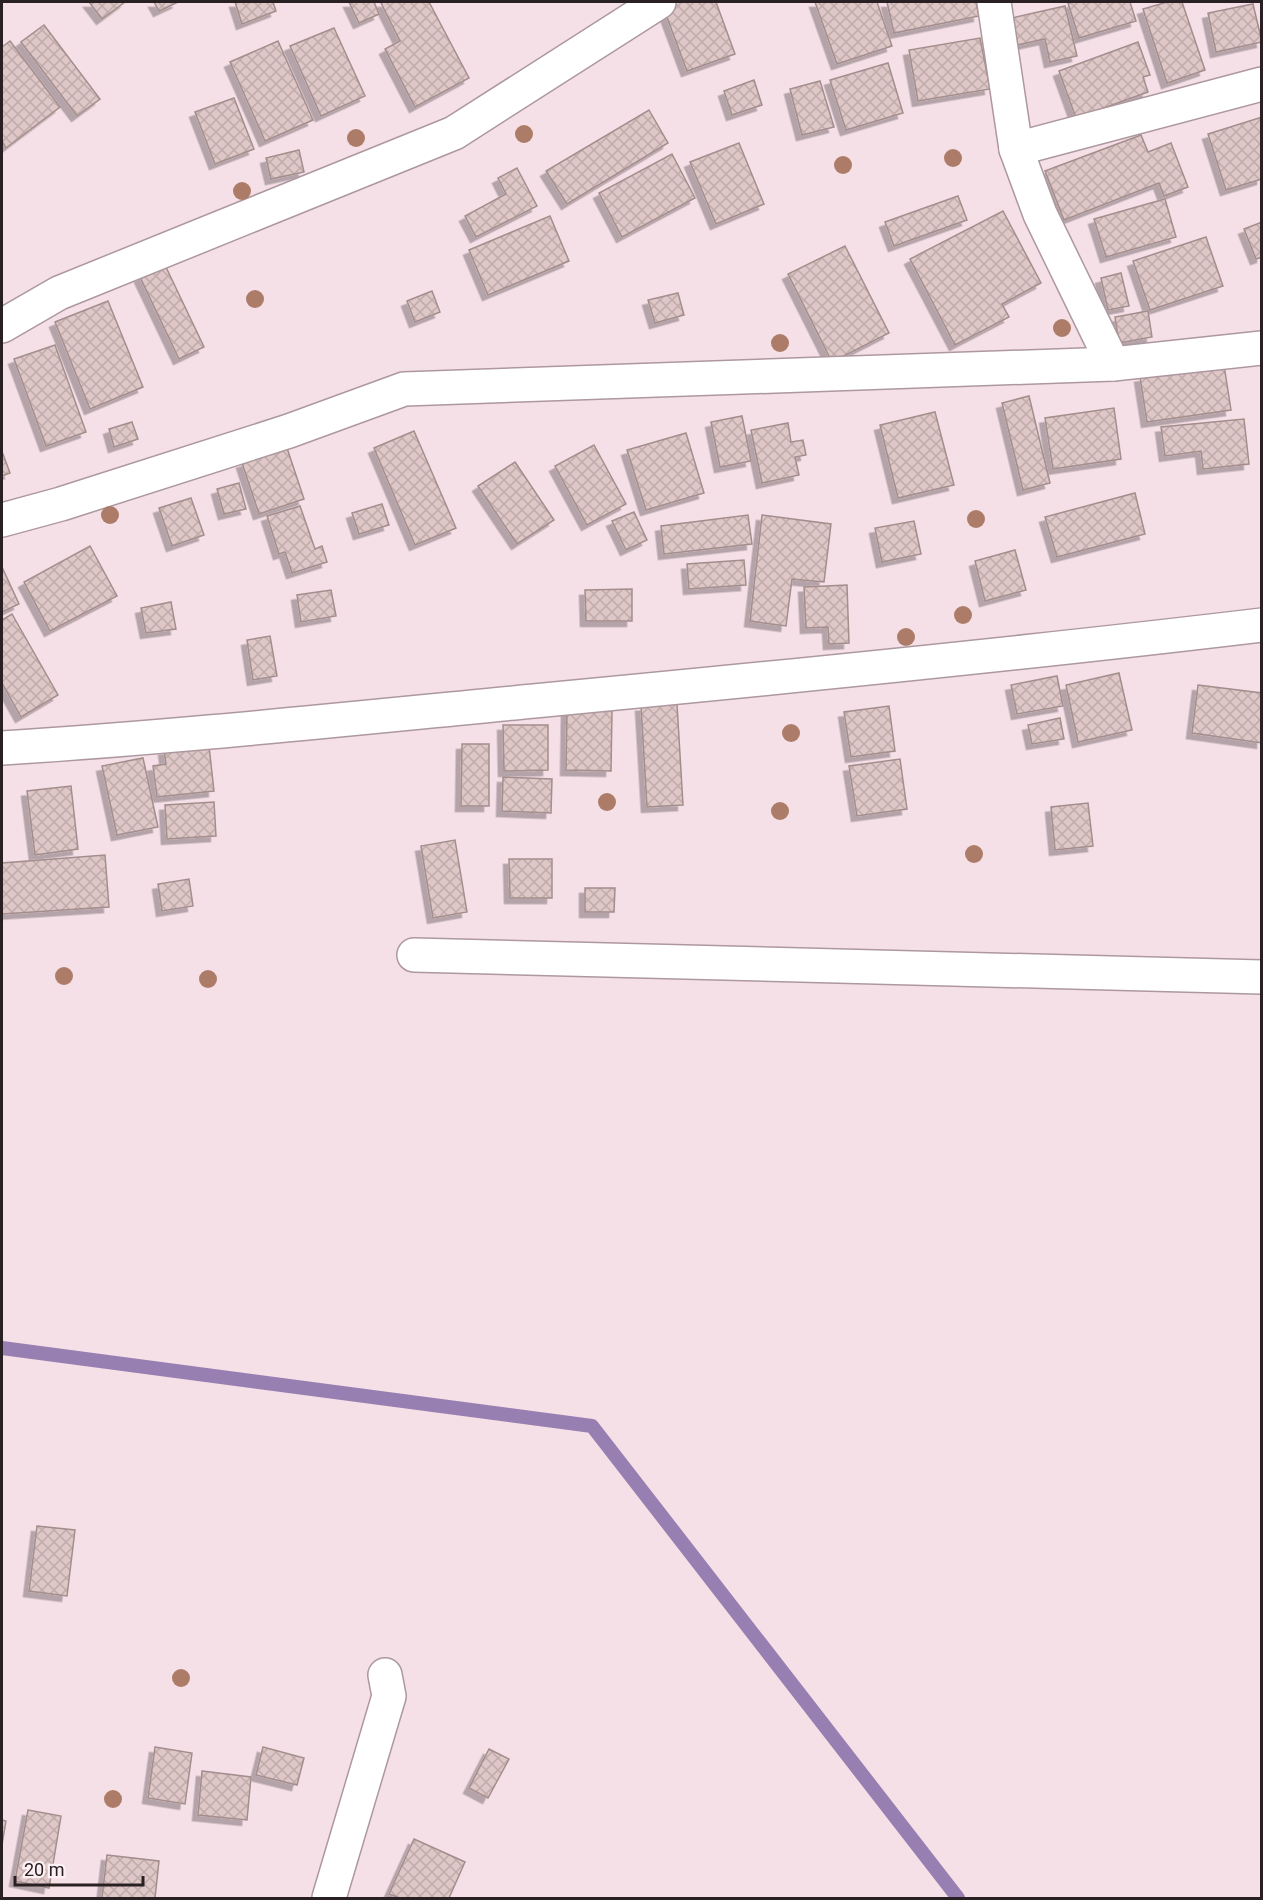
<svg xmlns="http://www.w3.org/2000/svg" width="1263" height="1900" font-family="Roboto,sans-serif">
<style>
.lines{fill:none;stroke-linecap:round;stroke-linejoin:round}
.stream{stroke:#987fb1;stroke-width:14}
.building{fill:url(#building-cross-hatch);stroke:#a48e8d;stroke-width:1.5;filter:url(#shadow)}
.minor-casing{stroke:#ad989f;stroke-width:36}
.minor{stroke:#fff;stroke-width:33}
.tree{fill:#ac7c68}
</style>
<defs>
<pattern id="building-cross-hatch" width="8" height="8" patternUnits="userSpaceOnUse" patternTransform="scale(1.5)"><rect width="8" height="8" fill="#dec7c6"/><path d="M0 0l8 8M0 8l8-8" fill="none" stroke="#beabaa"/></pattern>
<filter id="shadow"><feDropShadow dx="-5.5" dy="5.5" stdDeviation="0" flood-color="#0004"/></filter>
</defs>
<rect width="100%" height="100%" fill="#f6e0e7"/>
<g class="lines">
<path class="stream" d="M 2,1348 L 592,1426 L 958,1898"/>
</g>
<g class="building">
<path d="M 89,2 L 125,2 L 102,19 Z"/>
<path d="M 154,2 L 178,2 L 159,11 Z"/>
<path d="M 235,2 L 273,2 L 276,11 L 242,24 Z"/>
<path d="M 349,2 L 374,2 L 379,14 L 359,23 Z"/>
<path d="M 384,2 L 429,2 L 469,78 L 415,107 L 385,49 L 400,41 L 381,3 Z"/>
<path d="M 668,2 L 716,2 L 735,54 L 687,71 L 662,4 Z"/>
<path d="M 815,2 L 877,2 L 892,46 L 837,64 Z"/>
<path d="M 887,2 L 976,2 L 979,16 L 894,33 Z"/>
<path d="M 1074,2 L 1130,2 L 1136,21 L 1079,38 L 1068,3 Z"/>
<path d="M 1167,2 L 1182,2 L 1205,70 L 1167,83 L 1143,9 Z"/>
<path d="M 1253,4 L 1262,42 L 1216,52 L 1208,13 Z"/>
<path d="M 1065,6 L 1077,56 L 1050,62 L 1045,39 L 1017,45 L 1012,18 Z"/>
<path d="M 44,25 L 100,99 L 77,116 L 21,42 Z"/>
<path d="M 334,28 L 365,96 L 321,116 L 290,46 Z"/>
<path d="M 980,38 L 990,89 L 918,101 L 909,50 Z"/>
<path d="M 10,41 L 60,107 L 6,148 L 2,141 L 2,47 Z"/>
<path d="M 278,41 L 313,120 L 265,141 L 230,62 Z"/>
<path d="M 1138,42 L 1150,75 L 1143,77 L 1148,92 L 1076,118 L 1059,71 Z"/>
<path d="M 888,63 L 903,113 L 846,130 L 830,80 Z"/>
<path d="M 754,80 L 762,105 L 732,115 L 724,91 Z"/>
<path d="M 820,81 L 834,127 L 802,135 L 790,89 Z"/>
<path d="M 234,98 L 254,149 L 215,164 L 195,112 Z"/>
<path d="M 649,110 L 668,143 L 567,204 L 546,171 Z"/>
<path d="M 1262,117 L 1262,179 L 1226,190 L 1208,134 Z"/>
<path d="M 1141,135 L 1148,152 L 1171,143 L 1188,187 L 1164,196 L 1159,183 L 1064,220 L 1045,171 Z"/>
<path d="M 739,143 L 764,204 L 716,224 L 690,162 Z"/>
<path d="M 299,150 L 304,172 L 271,179 L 266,158 Z"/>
<path d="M 672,154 L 695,198 L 622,237 L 599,193 Z"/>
<path d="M 517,168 L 537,206 L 476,237 L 465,216 L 506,194 L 498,178 Z"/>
<path d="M 958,196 L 967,220 L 894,246 L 885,222 Z"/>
<path d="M 1165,199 L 1176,237 L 1106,257 L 1094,219 Z"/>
<path d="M 1003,211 L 1041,283 L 1002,304 L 1009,317 L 955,345 L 910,259 Z"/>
<path d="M 550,216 L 569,261 L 488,295 L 469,250 Z"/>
<path d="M 1262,222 L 1262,257 L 1256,259 L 1244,229 Z"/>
<path d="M 1206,237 L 1223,286 L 1150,310 L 1133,261 Z"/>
<path d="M 845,246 L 889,333 L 832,362 L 788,274 Z"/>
<path d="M 165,265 L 204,347 L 179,359 L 140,277 Z"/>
<path d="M 1121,273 L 1129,306 L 1108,310 L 1101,278 Z"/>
<path d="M 432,291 L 440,312 L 415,322 L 407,301 Z"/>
<path d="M 678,293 L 684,315 L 655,323 L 648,300 Z"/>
<path d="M 108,301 L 143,387 L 90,409 L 55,322 Z"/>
<path d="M 1148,311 L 1152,337 L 1119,343 L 1115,317 Z"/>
<path d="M 55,345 L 86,432 L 46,446 L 14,359 Z"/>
<path d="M 1224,365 L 1231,410 L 1147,422 L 1140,377 Z"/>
<path d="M 1029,396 L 1050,483 L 1023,490 L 1002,403 Z"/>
<path d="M 1114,408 L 1121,459 L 1053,469 L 1045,418 Z"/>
<path d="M 935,412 L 954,485 L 898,498 L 880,425 Z"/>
<path d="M 742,416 L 751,461 L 720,467 L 711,422 Z"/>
<path d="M 1244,419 L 1249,464 L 1203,469 L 1201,451 L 1165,456 L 1161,427 Z"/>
<path d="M 132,422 L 138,439 L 114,447 L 109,429 Z"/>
<path d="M 788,423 L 791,442 L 803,440 L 806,455 L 795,457 L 799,475 L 762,483 L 751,430 Z"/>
<path d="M 414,431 L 456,528 L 415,545 L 374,448 Z"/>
<path d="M 686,433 L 704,493 L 646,510 L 627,450 Z"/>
<path d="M 594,445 L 626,504 L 587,525 L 555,466 Z"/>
<path d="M 287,448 L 304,499 L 259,514 L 242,463 Z"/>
<path d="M 3,454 L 10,473 L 2,476 L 2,455 Z"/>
<path d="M 515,462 L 554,520 L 517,544 L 478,486 Z"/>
<path d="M 239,483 L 246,509 L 224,514 L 217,489 Z"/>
<path d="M 1135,493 L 1145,534 L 1057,557 L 1045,517 Z"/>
<path d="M 191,498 L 204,535 L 172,546 L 159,508 Z"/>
<path d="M 382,504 L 389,525 L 359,534 L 352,513 Z"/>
<path d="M 300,506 L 315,549 L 322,546 L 327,562 L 292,573 L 285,552 L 279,554 L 267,516 Z"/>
<path d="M 634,512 L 647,540 L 626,550 L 612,521 Z"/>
<path d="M 748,515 L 752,544 L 664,554 L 661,526 Z"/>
<path d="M 762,515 L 831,524 L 824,582 L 792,579 L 786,626 L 750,621 Z"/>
<path d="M 914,521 L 921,554 L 882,562 L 875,528 Z"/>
<path d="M 90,546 L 117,596 L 50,631 L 24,582 Z"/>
<path d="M 1015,550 L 1026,590 L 985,601 L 975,561 Z"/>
<path d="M 744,560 L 746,585 L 689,589 L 687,564 Z"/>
<path d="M 2,567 L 19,604 L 2,612 Z"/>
<path d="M 847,585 L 849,643 L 829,644 L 828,627 L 806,628 L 804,587 Z"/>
<path d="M 632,589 L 632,621 L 586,621 L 585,590 Z"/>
<path d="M 331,590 L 336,616 L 301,622 L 297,595 Z"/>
<path d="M 171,602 L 176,629 L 146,633 L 141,608 Z"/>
<path d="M 12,614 L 58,695 L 21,717 L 2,683 L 2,620 Z"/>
<path d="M 270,636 L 277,676 L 253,680 L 247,640 Z"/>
<path d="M 1119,673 L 1132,730 L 1078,742 L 1066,685 Z"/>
<path d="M 1057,676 L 1063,706 L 1017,714 L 1011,685 Z"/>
<path d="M 1198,685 L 1262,693 L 1262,743 L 1192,733 Z"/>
<path d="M 677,704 L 683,805 L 647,807 L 641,706 Z"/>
<path d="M 889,706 L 895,751 L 851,757 L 844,712 Z"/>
<path d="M 567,710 L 612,711 L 611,771 L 566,770 Z"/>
<path d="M 1060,718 L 1064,739 L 1032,744 L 1028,725 Z"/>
<path d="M 503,725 L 548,725 L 548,770 L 504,771 Z"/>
<path d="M 462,744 L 489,744 L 489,806 L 461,806 Z"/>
<path d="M 209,746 L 214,791 L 157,797 L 153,766 L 166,764 L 164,750 Z"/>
<path d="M 143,758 L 158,827 L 117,835 L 102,766 Z"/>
<path d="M 900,759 L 907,809 L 857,816 L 849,766 Z"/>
<path d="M 503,777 L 552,779 L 551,813 L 502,811 Z"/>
<path d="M 71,786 L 78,849 L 35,855 L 27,791 Z"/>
<path d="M 214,802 L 216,836 L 167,839 L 165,805 Z"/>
<path d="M 1088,803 L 1093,846 L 1055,850 L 1051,807 Z"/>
<path d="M 455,840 L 467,912 L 433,918 L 421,846 Z"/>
<path d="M 105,855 L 109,907 L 2,914 L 2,863 Z"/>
<path d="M 509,859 L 552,859 L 552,898 L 510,898 Z"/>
<path d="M 189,879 L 193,906 L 162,911 L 158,884 Z"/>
<path d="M 585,888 L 615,888 L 614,912 L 585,912 Z"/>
<path d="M 37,1526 L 75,1530 L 67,1596 L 29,1591 Z"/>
<path d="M 155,1747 L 192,1753 L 185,1804 L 148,1798 Z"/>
<path d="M 263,1747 L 304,1758 L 297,1785 L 256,1775 Z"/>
<path d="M 489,1749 L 509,1759 L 488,1798 L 469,1788 Z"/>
<path d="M 202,1771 L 251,1777 L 247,1820 L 198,1815 Z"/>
<path d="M 28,1810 L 61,1816 L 49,1888 L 15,1881 Z"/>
<path d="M 2,1820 L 6,1821 L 2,1845 Z"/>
<path d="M 414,1839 L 465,1862 L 449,1898 L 400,1898 L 389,1894 Z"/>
<path d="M 107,1855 L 159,1861 L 155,1898 L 102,1898 Z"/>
</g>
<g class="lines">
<defs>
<g id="minor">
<path d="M 994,2 L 1016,149 L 1040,214 L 1113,364"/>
<path d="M 1016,149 L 1262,84"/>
<path d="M 2,326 L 59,293 L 454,133 L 659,2"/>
<path d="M 2,520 L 61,504 L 289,431 L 404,389 L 1113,364 L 1262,348"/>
<path d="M 2,748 C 179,737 356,718 534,701 C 777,678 1019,654 1262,625"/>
<path d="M 414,955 L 1262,977"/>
<path d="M 329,1898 L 389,1696 L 385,1675"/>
</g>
</defs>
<use href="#minor" class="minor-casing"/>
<use href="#minor" class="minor"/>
</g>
<g class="tree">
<circle cx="524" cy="134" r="9"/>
<circle cx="356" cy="138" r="9"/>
<circle cx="953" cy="158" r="9"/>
<circle cx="843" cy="165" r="9"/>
<circle cx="242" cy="191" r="9"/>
<circle cx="255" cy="299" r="9"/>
<circle cx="1062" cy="328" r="9"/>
<circle cx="780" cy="343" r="9"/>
<circle cx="110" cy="515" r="9"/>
<circle cx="976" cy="519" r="9"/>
<circle cx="963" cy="615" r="9"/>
<circle cx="906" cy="637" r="9"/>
<circle cx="791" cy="733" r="9"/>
<circle cx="607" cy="802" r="9"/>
<circle cx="780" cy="811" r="9"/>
<circle cx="974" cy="854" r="9"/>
<circle cx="64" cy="976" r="9"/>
<circle cx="208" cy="979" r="9"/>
<circle cx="181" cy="1678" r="9"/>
<circle cx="113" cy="1799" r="9"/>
</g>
<rect width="1263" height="1900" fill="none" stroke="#292023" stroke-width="6"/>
<path d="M15 1876v9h128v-9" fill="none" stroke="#292023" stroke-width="3"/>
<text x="24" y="1876" font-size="18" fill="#292023" stroke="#fdf0f4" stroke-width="4.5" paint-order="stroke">20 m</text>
</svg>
